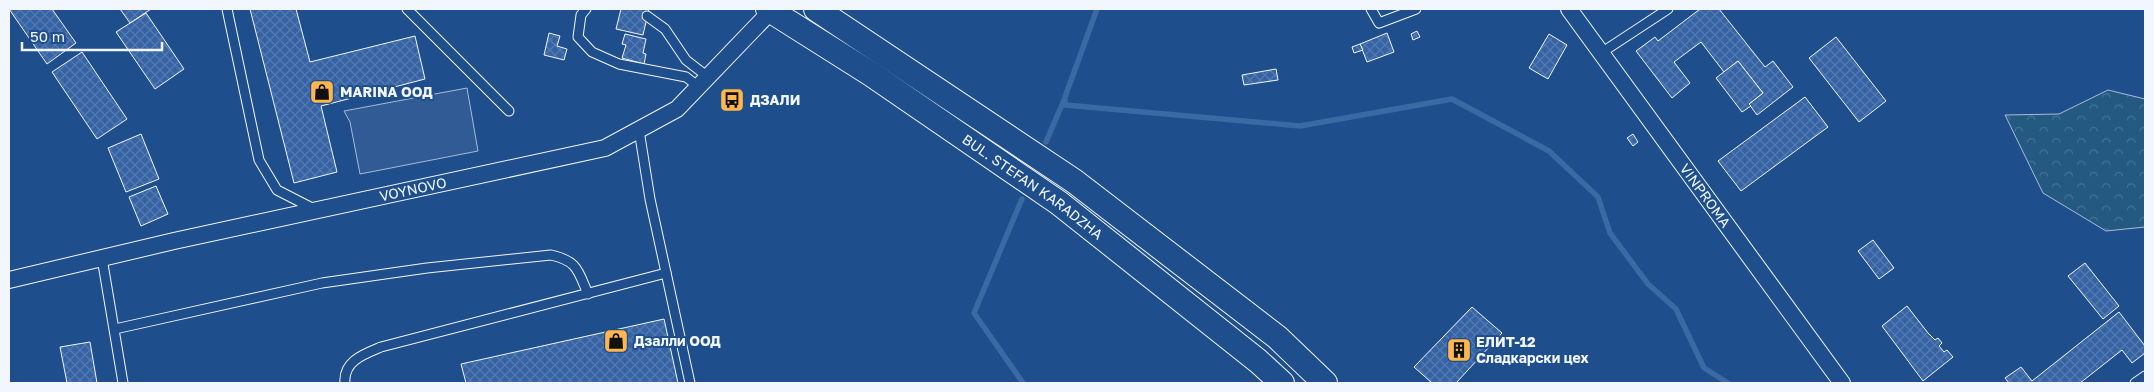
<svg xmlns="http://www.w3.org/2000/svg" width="2154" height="392" font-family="'Golos Text',sans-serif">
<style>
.forest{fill:url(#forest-crowns);stroke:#a8bbd7}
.parking{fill:#305b95;stroke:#a8bbd7}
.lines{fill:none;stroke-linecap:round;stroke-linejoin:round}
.stream{stroke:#3b69a3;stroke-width:5.5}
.building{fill:url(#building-cross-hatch);stroke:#f2f6ff}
.service-casing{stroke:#f2f6ff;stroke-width:11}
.minor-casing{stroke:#f2f6ff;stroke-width:18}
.secondary-casing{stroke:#f2f6ff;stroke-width:26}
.service{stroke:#1f4e8c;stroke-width:9}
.minor{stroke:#1f4e8c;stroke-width:16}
.secondary{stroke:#1f4e8c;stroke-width:24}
.labels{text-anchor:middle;stroke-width:4;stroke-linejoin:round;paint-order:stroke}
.poi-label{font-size:14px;font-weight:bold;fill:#f2f6ff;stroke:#1f4e8c;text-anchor:start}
.street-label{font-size:14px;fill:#f2f6ff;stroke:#1f4e8c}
</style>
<defs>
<pattern id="forest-crowns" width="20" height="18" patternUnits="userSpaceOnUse" patternTransform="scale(1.25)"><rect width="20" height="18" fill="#245a82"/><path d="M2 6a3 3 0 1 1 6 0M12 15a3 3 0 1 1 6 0" fill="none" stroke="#447295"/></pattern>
<pattern id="building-cross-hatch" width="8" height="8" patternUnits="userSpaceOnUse" patternTransform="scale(1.25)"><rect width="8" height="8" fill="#3563a3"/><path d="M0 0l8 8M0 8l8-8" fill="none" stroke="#537ab1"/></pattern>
</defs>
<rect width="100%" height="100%" fill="#1f4e8c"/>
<path class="forest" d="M 2108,90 L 2145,99 L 2145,227 L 2106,231 L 2043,193 L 2005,115 L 2059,114 Z"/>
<path class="parking" d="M 467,88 L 478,151 L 360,174 L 350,122 L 344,111 Z"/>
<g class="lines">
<g class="stream">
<path d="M 1097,9 L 1065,97 L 1065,105 L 1300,126 L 1452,99 L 1549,151 L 1598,197 L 1610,233 L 1648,284 L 1676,309 L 1704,368 L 1728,383"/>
<path d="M 1046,142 L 1064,100"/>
<path d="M 1022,199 L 974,313 L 1023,383"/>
</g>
</g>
<g class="building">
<path d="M 9,9 L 52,9 L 76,43 L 47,64 Z"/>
<path d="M 120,9 L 151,9 L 130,23 Z"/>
<path d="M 250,9 L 296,9 L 310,62 L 415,36 L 425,79 L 321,106 L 337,172 L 294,183 Z"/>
<path d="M 621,9 L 649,9 L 643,35 L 616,29 Z"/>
<path d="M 1700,9 L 1719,9 L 1765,67 L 1773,61 L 1793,87 L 1757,115 L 1749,104 L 1763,93 L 1738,61 L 1724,72 L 1701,42 L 1674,62 L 1690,83 L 1672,98 L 1636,51 L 1655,37 L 1658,41 Z"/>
<path d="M 146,13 L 184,69 L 155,89 L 116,32 Z"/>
<path d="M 1417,31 L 1420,37 L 1413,40 L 1411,34 Z"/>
<path d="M 549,33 L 560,36 L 557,46 L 567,49 L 564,60 L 544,55 Z"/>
<path d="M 1387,33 L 1394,52 L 1367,62 L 1360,44 Z"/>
<path d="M 625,34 L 646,39 L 643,53 L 646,54 L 644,64 L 622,58 L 626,45 L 622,44 Z"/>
<path d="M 1549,34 L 1567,45 L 1548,79 L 1529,68 Z"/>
<path d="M 1836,37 L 1886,101 L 1859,122 L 1809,58 Z"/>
<path d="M 1360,44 L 1363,50 L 1354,53 L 1352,47 Z"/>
<path d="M 82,52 L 127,119 L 97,139 L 52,72 Z"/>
<path d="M 1738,61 L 1763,93 L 1749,104 L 1751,106 L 1742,112 L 1716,78 Z"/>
<path d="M 1276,69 L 1278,80 L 1244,85 L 1242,75 Z"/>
<path d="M 1805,97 L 1828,127 L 1741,191 L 1718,161 Z"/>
<path d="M 141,134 L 159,179 L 126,192 L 108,148 Z"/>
<path d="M 1633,134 L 1638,142 L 1633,146 L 1627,138 Z"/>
<path d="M 156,186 L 168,214 L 141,226 L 129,197 Z"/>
<path d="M 1873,240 L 1894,268 L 1879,279 L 1858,251 Z"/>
<path d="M 2085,263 L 2119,306 L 2103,319 L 2068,276 Z"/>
<path d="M 1907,306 L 1928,333 L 1935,340 L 1938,338 L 1942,343 L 1939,346 L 1944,352 L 1947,350 L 1953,357 L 1923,381 L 1882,326 Z"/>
<path d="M 1472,307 L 1502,333 L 1456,383 L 1432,383 L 1414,367 Z"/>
<path d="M 2119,312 L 2145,346 L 2145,353 L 2132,363 L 2122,350 L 2080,383 L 2009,383 L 2005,378 L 2021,367 L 2032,381 Z"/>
<path d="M 664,319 L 678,383 L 466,383 L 461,364 Z"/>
<path d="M 90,342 L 97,383 L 67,383 L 60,347 Z"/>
</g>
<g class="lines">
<defs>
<g id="service">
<path d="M 227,9 L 259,160 L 277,190 L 314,209"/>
<path d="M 407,9 L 509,111"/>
<path d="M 586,9 L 581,15 L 578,37 L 592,52 L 619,64 L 686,77 L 699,87"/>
<path d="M 1371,9 L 1379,23 L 1416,9"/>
<path d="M 647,16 L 665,29 L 686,60 L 708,77"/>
<path d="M 1601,53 L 1668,9"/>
<path d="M 639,130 L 650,199 L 690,383"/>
<path d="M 102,258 L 123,383"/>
<path d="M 115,329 L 322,283 L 427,268 L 551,255 C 578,261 578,271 588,294"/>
<path d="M 345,383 C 343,361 364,354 381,347 L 666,273"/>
<path d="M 2135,383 L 2145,376"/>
</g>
<g id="minor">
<path id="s1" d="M 1569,9 L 1842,383"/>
<path id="s2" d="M 9,280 L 174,241 L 605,148 L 677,109 L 773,9"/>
</g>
<g id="secondary">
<path id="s3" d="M 768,9 L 871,74 L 1059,203 L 1258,361 L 1282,383"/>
<path d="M 816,9 L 1074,181 L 1277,337 L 1325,383"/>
</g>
</defs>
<use href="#service" class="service-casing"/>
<use href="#minor" class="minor-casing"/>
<use href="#secondary" class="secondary-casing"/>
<use href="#service" class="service"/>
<use href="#minor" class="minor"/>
<use href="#secondary" class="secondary"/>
</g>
<defs>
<symbol id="shop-square" viewBox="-11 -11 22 22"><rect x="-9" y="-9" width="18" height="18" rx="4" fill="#ffb74d" stroke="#1f4e8c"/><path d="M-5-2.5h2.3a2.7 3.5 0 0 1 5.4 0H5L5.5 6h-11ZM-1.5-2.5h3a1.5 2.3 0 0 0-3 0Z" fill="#111"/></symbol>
<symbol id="bus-square" viewBox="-11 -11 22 22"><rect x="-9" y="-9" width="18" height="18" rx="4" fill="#ffb74d" stroke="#1f4e8c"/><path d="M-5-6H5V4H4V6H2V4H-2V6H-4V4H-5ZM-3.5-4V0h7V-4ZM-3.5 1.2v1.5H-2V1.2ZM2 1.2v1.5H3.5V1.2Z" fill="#111"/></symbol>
<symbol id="building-square" viewBox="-11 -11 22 22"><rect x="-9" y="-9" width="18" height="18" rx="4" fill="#ffb74d" stroke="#1f4e8c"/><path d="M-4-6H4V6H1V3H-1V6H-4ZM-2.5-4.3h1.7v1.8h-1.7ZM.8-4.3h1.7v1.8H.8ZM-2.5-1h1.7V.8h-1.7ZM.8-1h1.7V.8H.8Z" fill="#111"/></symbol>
</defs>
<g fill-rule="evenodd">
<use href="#shop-square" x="308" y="78" width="28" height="28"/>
<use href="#bus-square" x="718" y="86" width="28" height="28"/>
<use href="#shop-square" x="602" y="327" width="28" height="28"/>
<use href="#building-square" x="1445" y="336" width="28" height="28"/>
</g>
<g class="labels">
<g class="poi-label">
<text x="340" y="97">MARINA ООД</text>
<text x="750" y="105">ДЗАЛИ</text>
<text x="634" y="346">Дзалли ООД</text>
<text x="1476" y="347">ЕЛИТ-12<tspan x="1476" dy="16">Сладкарски цех</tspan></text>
</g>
<g class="street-label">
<text dy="5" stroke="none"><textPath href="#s3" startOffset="319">BUL. STEFAN KARADZHA</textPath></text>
<text dy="5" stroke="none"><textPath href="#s2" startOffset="414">VOYNOVO</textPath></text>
<text dy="5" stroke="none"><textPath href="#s1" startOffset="231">VINPROMA</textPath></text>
</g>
</g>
<rect width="2154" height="392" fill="none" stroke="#f2f6ff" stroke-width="20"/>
<path d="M22 42v8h140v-8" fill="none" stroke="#f2f6ff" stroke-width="2.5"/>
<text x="30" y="42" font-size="15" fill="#f2f6ff" stroke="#1f4e8c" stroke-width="4" paint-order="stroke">50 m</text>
</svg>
